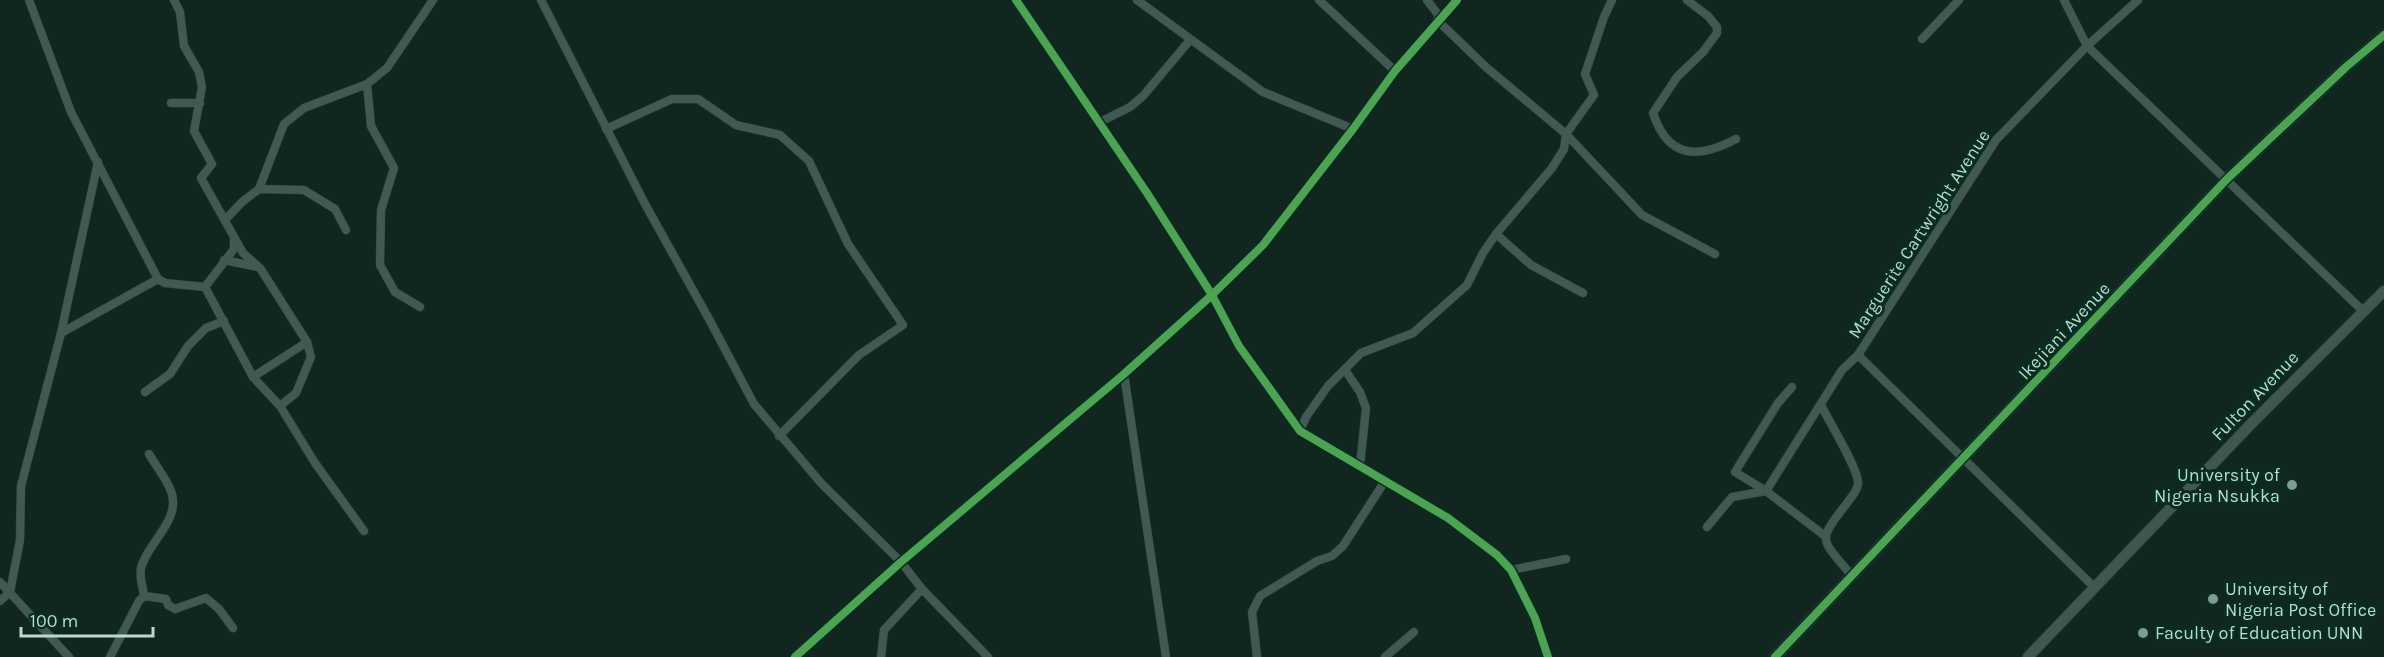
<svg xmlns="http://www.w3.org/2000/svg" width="2384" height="657" font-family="Karla,sans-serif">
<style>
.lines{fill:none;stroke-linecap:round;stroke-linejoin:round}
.street-casing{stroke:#2e4039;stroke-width:9}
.secondary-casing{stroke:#2e4039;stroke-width:12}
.street{stroke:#405951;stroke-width:8}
.secondary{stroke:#40574d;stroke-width:10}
.cycleway-casing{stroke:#082e21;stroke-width:11}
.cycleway{stroke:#4ca352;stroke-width:8}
.poi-dot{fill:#7e9c8f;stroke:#082e21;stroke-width:2}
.labels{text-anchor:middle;stroke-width:6;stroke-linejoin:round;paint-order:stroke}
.street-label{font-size:18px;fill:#b9dbcc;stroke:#082e21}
.poi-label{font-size:18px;fill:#b9dbcc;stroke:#082e21;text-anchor:start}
</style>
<rect width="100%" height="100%" fill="#10261e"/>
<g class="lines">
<defs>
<g id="street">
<path d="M 29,0 L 71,112 L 158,279 L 165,283 L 205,287"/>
<path d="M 174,0 L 180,12 L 184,46 L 199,72 L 202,87 L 194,131 L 212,164 L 201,178 L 243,253 L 260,268 L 307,342 L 311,357 L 296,393 L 280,406"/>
<path d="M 541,0 L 645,204 L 709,319 L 754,404 L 821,483 L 901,562 L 922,589 L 988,657"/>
<path d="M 1016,0 L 1147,193 L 1212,295 L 1239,346 L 1300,431 L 1448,518 L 1497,555 L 1511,570 L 1535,618 L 1548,657"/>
<path d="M 1137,0 L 1263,92 L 1353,129"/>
<path d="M 1319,0 L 1395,71"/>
<path d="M 1427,0 L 1440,17"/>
<path d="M 1687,0 L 1708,16 L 1717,27 L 1717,33 L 1703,52 L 1677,77 L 1653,113 C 1668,159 1698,159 1736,139"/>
<path d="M 2064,0 L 2087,46 L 2363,311"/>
<path d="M 1437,20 L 1487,68 L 1566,134 L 1642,215 L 1715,254"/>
<path d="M 1922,39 L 1959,0"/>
<path d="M 367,84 L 371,126 L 394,168 L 381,210 L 380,265 L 395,292 L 420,307"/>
<path d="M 171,103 L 200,103"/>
<path d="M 1100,122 L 1130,107 L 1143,96 L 1190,40"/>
<path d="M 606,129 L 672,99 L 698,99 L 736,125 L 780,135 L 809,161 L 848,244 L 903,325 L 859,355 L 779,436"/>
<path d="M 259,189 L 284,124 L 304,108 L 367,84 L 387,68 L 433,0"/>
<path d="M 225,220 L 242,202 L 259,189 L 304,190 L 335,209 L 346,230"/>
<path d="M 1496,234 L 1531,265 L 1583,293"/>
<path d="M 224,260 L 258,267"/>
<path d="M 205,287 L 253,377 L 280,406 L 315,463 L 364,531"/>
<path d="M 205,287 L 234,249 L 234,240"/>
<path d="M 61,333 L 158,279"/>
<path d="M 1858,355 L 2094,587"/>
<path d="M 1345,370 L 1360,392 L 1366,408 L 1360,466"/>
<path d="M 1124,374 L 1166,657"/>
<path d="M 253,377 L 307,342"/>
<path d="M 1792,387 L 1778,403 L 1735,472 L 1766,491 L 1825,536"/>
<path d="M 145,392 L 170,374 L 188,346 L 206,328 L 224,321"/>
<path d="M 1821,405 C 1828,420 1860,471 1858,484 C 1857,492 1851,497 1847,503 C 1816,543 1821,538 1851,575"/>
<path d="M 1300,431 L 1306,417 L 1328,386 L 1361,353 L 1413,333 L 1467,285 L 1483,253 L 1496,234 L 1552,168 L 1564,149 L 1566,134 L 1594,95 L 1585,74 L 1604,17 L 1612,0"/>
<path d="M 1707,527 L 1732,497 L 1766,491 L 1842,370 L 1858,355 L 1996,140 L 2087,46 L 2138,0"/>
<path d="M 1511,570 L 1566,559"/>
<path d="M 0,582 L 69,657"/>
<path d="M 144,596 L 166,599 L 168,605 L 175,609 L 206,598 L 219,609 L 233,628"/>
<path d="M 0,601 L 10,592 L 20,540 L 21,486 L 61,333 L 98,162"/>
<path d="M 110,657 L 139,601 L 144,596 C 143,586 139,579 141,568 C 147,543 182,520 171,491 C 166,478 156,466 149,454"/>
<path d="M 795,657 L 901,562 L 1124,374 L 1212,295 L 1263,245 L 1353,129 L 1395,71 L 1457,0"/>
<path d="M 881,657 L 884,630 L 922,589"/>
<path d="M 1257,657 L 1252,612 L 1260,596 L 1317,561 L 1332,556 L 1343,546 L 1385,481"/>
<path d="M 1385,657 L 1414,632"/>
</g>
<g id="secondary">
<path d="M 1775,657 L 2227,179 L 2346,67 L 2384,35"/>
<path d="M 2028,657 L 2251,424 L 2384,291"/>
</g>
</defs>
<use href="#street" class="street-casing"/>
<use href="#secondary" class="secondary-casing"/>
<use href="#street" class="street"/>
<use href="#secondary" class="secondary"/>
<defs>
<g id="cycleway">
<path d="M 1016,0 L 1147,193 L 1212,295 L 1239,346 L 1300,431 L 1448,518 L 1497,555 L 1511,570 L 1535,618 L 1548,657"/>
<path d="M 795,657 L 901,562 L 1124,374 L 1212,295 L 1263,245 L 1353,129 L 1395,71 L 1457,0"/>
<path d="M 1775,657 L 2227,179 L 2346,67 L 2384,35"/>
</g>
</defs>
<use href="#cycleway" class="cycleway-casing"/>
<use href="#cycleway" class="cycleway"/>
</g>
<g class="poi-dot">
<circle cx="2292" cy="485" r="6"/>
<circle cx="2213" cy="599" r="6"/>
<circle cx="2143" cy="633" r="6"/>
</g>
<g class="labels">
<g class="street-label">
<text transform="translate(1919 234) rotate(-57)" y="6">Marguerite Cartwright Avenue</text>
<text transform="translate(2064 331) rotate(-47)" y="6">Ikejiani Avenue</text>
<text transform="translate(2255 396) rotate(-46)" y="6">Fulton Avenue</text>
</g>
<g class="poi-label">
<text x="2280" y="481" text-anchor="end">University of<tspan x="2280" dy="21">Nigeria Nsukka</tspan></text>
<text x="2225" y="595">University of<tspan x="2225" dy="21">Nigeria Post Office</tspan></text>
<text x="2155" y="639">Faculty of Education UNN</text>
</g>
</g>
<path d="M21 627v9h132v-9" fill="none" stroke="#b9dbcc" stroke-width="3"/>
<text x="30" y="627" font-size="18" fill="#b9dbcc" stroke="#082e21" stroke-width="4.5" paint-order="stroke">100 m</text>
</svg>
